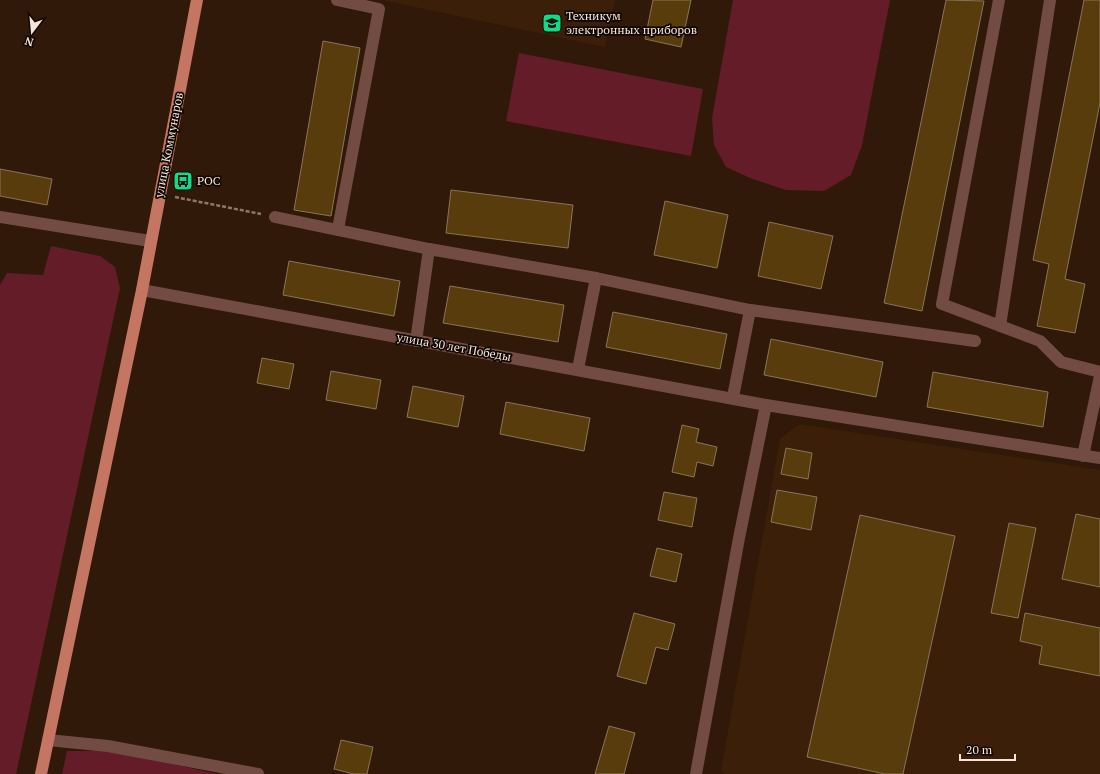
<svg xmlns="http://www.w3.org/2000/svg" width="1100" height="774" font-family="'PT Serif',serif">
<style>
.built{fill:#3c1f09}
.green{fill:#641c28}
.building{fill:#583c0c;stroke:#88755a}
.lines{fill:none;stroke-linecap:round;stroke-linejoin:round}
.path{stroke:#8c786a;stroke-width:2.5;stroke-dasharray:4 2;stroke-linecap:butt}
.minor{stroke:#724c42;stroke-width:12}
.major{stroke:#c47663;stroke-width:12}
.labels{text-anchor:middle;stroke-width:3.5;stroke-linejoin:round;paint-order:stroke}
.poi-label{font-size:12px;fill:#f4e4d9;stroke:#110703;text-anchor:start}
.street-label{font-size:12px;fill:#f4e4d9;stroke:#110703}
</style>
<rect width="100%" height="100%" fill="#301908"/>
<g class="built">
<path d="M 382,0 L 615,0 L 605,47 Z"/>
<path d="M 799,424 L 1100,470 L 1100,774 L 725,774 L 721,771 L 780,439 Z"/>
</g>
<g class="green">
<path d="M 733,0 L 890,0 L 862,145 L 851,175 L 824,191 L 786,190 L 750,178 L 726,167 L 714,145 L 712,118 Z"/>
<path d="M 519,53 L 703,89 L 691,156 L 506,121 Z"/>
<path d="M 51,246 L 100,256 L 115,267 L 120,288 L 16,774 L 0,774 L 0,285 L 7,273 L 43,275 Z"/>
<path d="M 67,751 L 117,751 L 216,774 L 62,774 Z"/>
</g>
<g class="building">
<path d="M 653,0 L 691,0 L 681,47 L 645,39 Z"/>
<path d="M 946,0 L 984,1 L 922,311 L 884,303 Z"/>
<path d="M 1084,0 L 1100,0 L 1100,103 L 1065,279 L 1085,284 L 1075,333 L 1037,326 L 1049,264 L 1033,260 Z"/>
<path d="M 323,41 L 360,48 L 331,216 L 294,210 Z"/>
<path d="M 0,169 L 52,179 L 47,205 L 0,196 Z"/>
<path d="M 451,190 L 573,205 L 568,248 L 446,233 Z"/>
<path d="M 665,201 L 728,215 L 717,268 L 654,255 Z"/>
<path d="M 769,222 L 833,236 L 821,289 L 758,276 Z"/>
<path d="M 289,261 L 400,281 L 394,316 L 283,295 Z"/>
<path d="M 450,286 L 564,305 L 558,342 L 443,323 Z"/>
<path d="M 613,312 L 727,334 L 720,369 L 606,347 Z"/>
<path d="M 771,339 L 883,362 L 876,397 L 764,375 Z"/>
<path d="M 262,358 L 294,364 L 289,389 L 257,383 Z"/>
<path d="M 331,371 L 381,380 L 376,409 L 326,400 Z"/>
<path d="M 933,372 L 1048,392 L 1043,427 L 927,407 Z"/>
<path d="M 413,386 L 464,396 L 458,427 L 407,417 Z"/>
<path d="M 506,402 L 590,418 L 584,451 L 500,434 Z"/>
<path d="M 682,425 L 699,429 L 696,442 L 717,447 L 713,466 L 697,462 L 694,477 L 672,472 Z"/>
<path d="M 786,448 L 812,453 L 808,479 L 781,474 Z"/>
<path d="M 777,490 L 817,497 L 811,530 L 771,522 Z"/>
<path d="M 664,492 L 697,498 L 692,527 L 658,520 Z"/>
<path d="M 1076,514 L 1100,519 L 1100,587 L 1062,579 Z"/>
<path d="M 860,515 L 955,536 L 903,774 L 885,774 L 807,757 Z"/>
<path d="M 1009,523 L 1036,528 L 1018,618 L 991,613 Z"/>
<path d="M 657,548 L 682,554 L 676,582 L 650,576 Z"/>
<path d="M 634,613 L 675,624 L 668,650 L 656,647 L 646,684 L 617,676 Z"/>
<path d="M 1025,613 L 1100,628 L 1100,676 L 1039,664 L 1042,646 L 1020,641 Z"/>
<path d="M 609,726 L 635,733 L 624,774 L 595,774 Z"/>
<path d="M 341,740 L 373,747 L 367,774 L 354,774 L 334,769 Z"/>
</g>
<g class="lines">
<path class="path" d="M 175,197 L 261,214"/>
<g class="minor">
<path d="M 337,0 L 379,9 L 338,229"/>
<path d="M 999,0 L 942,304 L 1040,341 L 1061,362 L 1100,372"/>
<path d="M 0,217 L 150,241"/>
<path d="M 275,217 L 429,249 L 596,278 L 750,310 L 975,341"/>
<path d="M 142,290 L 766,405 L 1100,458"/>
<path d="M 1000,326 L 1050,0"/>
<path d="M 416,341 L 429,249"/>
<path d="M 578,369 L 596,278"/>
<path d="M 733,397 L 750,310"/>
<path d="M 1083,456 L 1100,376"/>
<path d="M 48,740 L 108,746 L 258,774"/>
<path d="M 696,774 L 739,538 L 766,405"/>
</g>
<path class="major" d="M 41,774 L 142,290 L 197,0"/>
</g>
<defs>
<symbol id="university-square" viewBox="-11 -11 22 22"><rect x="-9" y="-9" width="18" height="18" rx="4" fill="#14d989" stroke="#110703"/><path d="M0-5L7-2L0 1L-7-2ZM-4 1L0 2.5L4 1V4Q0 6-4 4Z" fill="#111"/></symbol>
<symbol id="bus-square" viewBox="-11 -11 22 22"><rect x="-9" y="-9" width="18" height="18" rx="4" fill="#14d989" stroke="#110703"/><path d="M-5-6H5V4H4V6H2V4H-2V6H-4V4H-5ZM-3.5-4V0h7V-4ZM-3.5 1.2v1.5H-2V1.2ZM2 1.2v1.5H3.5V1.2Z" fill="#111"/></symbol>
</defs>
<g fill-rule="evenodd">
<use href="#university-square" x="541" y="12" width="22" height="22"/>
<use href="#bus-square" x="172" y="170" width="22" height="22"/>
</g>
<g class="labels">
<g class="poi-label">
<text x="566" y="20">Техникум<tspan x="566" dy="14">электронных приборов</tspan></text>
<text x="197" y="185">РОС</text>
</g>
<g class="street-label">
<text transform="translate(169 145) rotate(-79)" y="4">улица Коммунаров</text>
<text transform="translate(454 347) rotate(10)" y="4">улица 30 лет Победы</text>
</g>
</g>
<g transform="translate(32 32) rotate(196)" stroke="#110703" stroke-width="3" paint-order="stroke">
<path d="M0-3L7 15L0 10L-7 15Z" fill="#f4e4d9"/>
<text y="-6" font-size="11" font-weight="bold" text-anchor="middle" fill="#f4e4d9">N</text>
</g>
<path d="M960 754v6h55v-6" fill="none" stroke="#f4e4d9" stroke-width="2"/>
<text x="966" y="754" font-size="12" fill="#f4e4d9" stroke="#110703" stroke-width="3" paint-order="stroke">20 m</text>
</svg>
